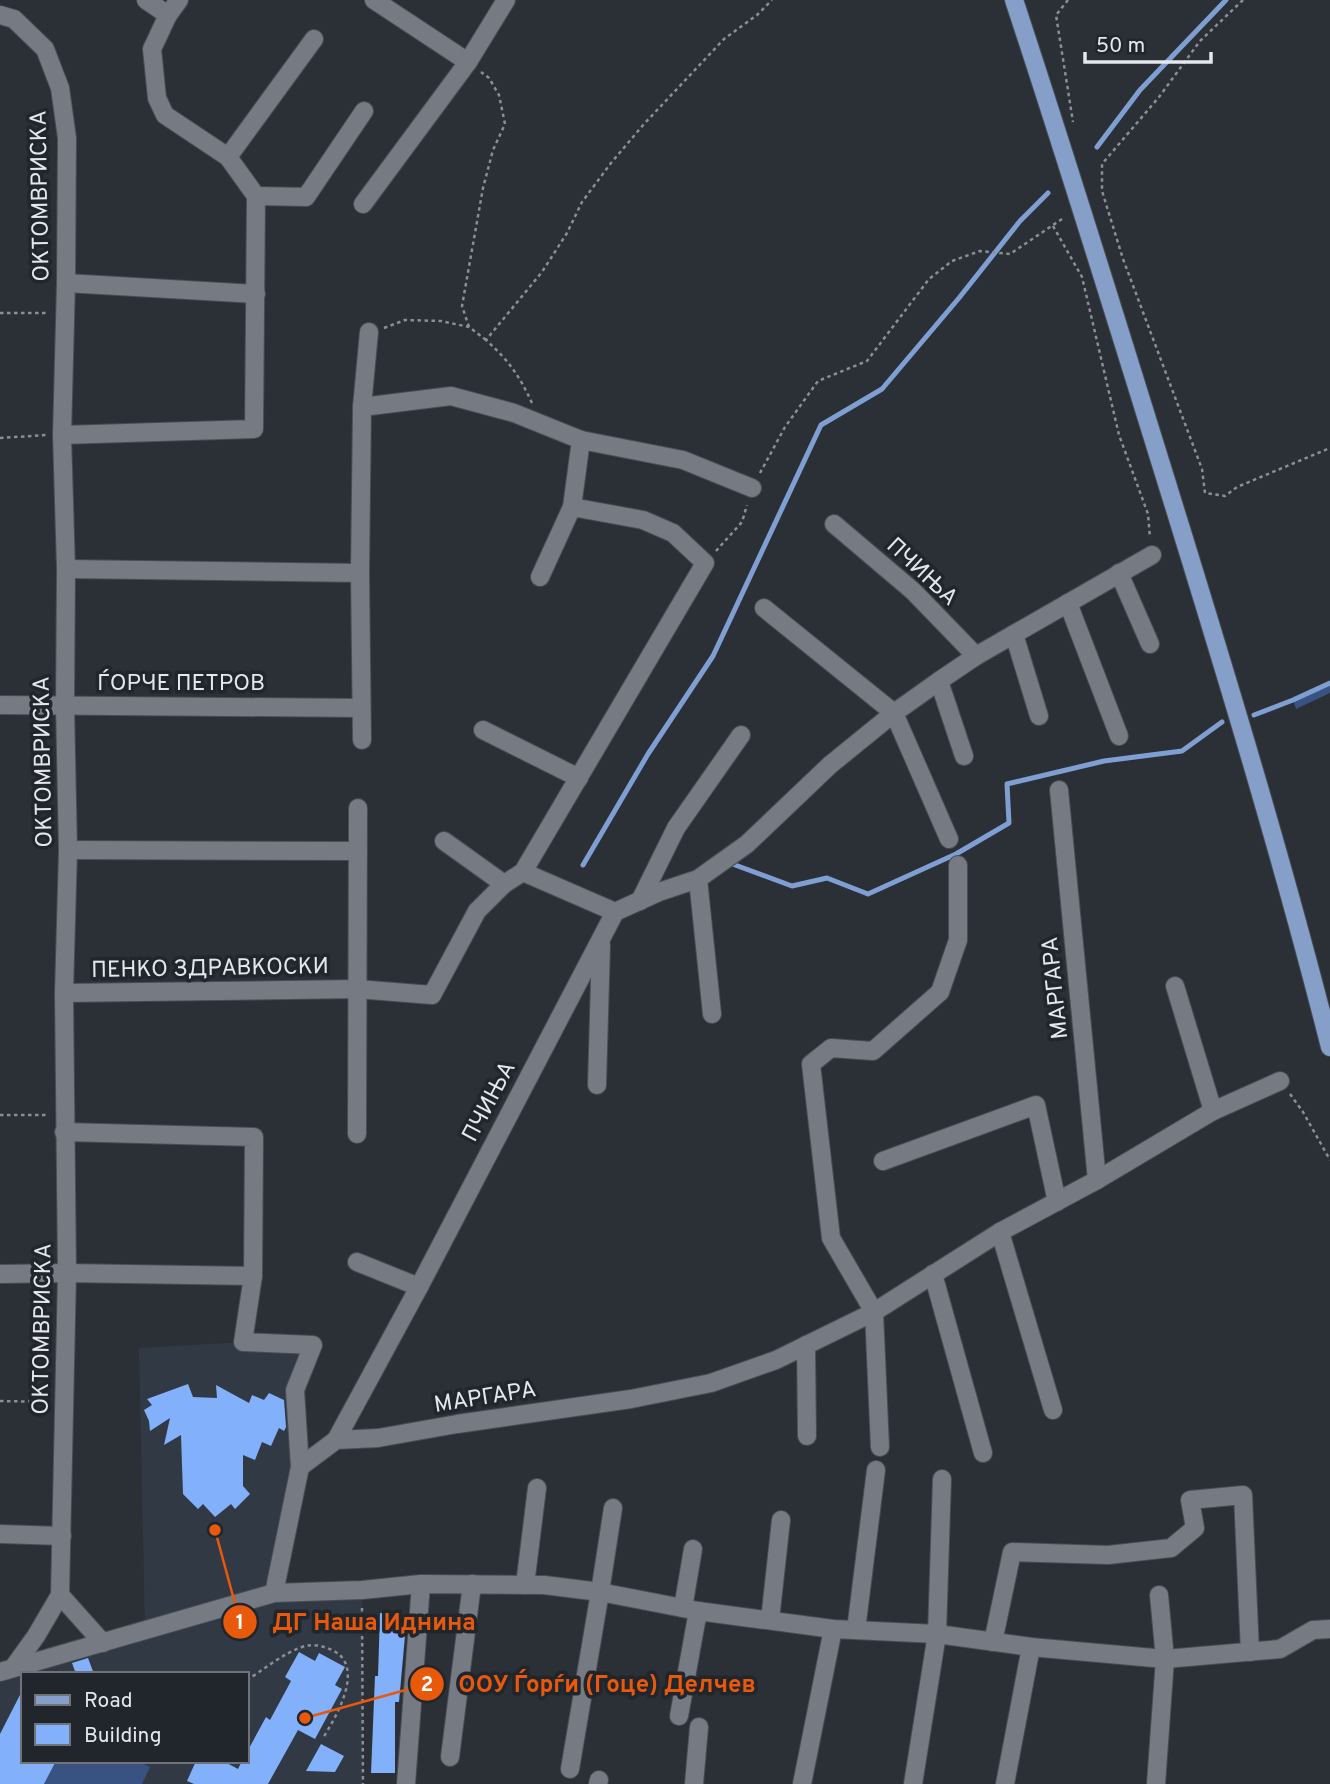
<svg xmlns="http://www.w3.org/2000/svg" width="1330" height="1784" font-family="Overpass,sans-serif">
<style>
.built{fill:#313945;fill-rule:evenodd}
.green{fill:#385381}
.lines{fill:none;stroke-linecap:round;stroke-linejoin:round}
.stream{stroke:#7f9ed2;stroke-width:5}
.building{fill:#82b0fb}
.street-casing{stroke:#494d53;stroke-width:20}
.secondary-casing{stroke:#494d53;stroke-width:20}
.primary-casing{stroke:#494d53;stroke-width:20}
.path{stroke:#8b8f95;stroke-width:2.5;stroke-dasharray:3.5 3.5;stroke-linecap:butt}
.street{stroke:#757a83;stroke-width:18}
.secondary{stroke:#757a83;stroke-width:18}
.primary{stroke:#859fc9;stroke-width:18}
.labels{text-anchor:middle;stroke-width:7;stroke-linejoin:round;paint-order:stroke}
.street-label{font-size:23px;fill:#e4e7ec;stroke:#21252c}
.leader{fill:none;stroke:#e8590c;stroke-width:2.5}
.callout-dot{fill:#e8590c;stroke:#21252c;stroke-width:2.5}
.mark-label{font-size:21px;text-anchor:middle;font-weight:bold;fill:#fff}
.callout-label{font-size:24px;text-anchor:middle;font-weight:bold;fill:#e8590c;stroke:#21252c;stroke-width:7;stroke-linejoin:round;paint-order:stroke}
</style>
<rect width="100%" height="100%" fill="#2b2f36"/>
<path class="built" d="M 243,1342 L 313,1345 L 295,1390 L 300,1467 L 274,1593 L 362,1590 L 363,1784 L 0,1784 L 0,1672 L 145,1630 L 139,1348 ZM 23,1674 L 247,1674 L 247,1761 L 23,1761 Z"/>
<g class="green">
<path d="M 1330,683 L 1330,693 L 1296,709 L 1293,700 Z"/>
<path d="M 56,1761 L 138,1761 L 150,1767 L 142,1784 L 44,1784 Z"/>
</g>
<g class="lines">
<g class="stream">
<path d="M 1097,147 L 1140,90 L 1226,0"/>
<path d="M 1254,715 L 1293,700 L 1330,683"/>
<path d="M 727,862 L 792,886 L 827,878 L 868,894 L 956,854 L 1009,823 L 1007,784 L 1104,761 L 1182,751 L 1222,722"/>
<path d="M 583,865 L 648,754 L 713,656 L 821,425 L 882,389 L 959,298 L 1020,221 L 1048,193"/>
</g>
</g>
<g class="building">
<path d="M 188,1384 L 193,1397 L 217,1398 L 216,1385 L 249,1403 L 252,1395 L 264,1400 L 269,1393 L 284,1400 L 286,1427 L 284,1431 L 279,1428 L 271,1446 L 262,1442 L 255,1460 L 243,1455 L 243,1486 L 250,1494 L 235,1509 L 231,1504 L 215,1517 L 203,1504 L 198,1509 L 183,1494 L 181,1435 L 164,1445 L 170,1418 L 150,1431 L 149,1421 L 144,1410 L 152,1405 L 147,1399 Z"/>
<path d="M 380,1613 L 407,1614 L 399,1702 L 395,1702 L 395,1773 L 371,1773 L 375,1676 L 378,1676 Z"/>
<path d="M 299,1652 L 315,1661 L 319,1653 L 345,1667 L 335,1685 L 342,1689 L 315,1739 L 298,1730 L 268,1784 L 194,1784 L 187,1781 L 196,1761 L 223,1761 L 238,1769 L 242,1761 L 247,1761 L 247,1752 L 266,1717 L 270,1720 L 291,1681 L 285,1677 Z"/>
<path d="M 88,1658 L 94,1674 L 76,1674 L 72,1663 Z"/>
<path d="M 23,1689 L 23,1761 L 56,1761 L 44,1784 L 0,1784 L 0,1734 Z"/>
<path d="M 321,1744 L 344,1756 L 335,1772 L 306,1771 Z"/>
</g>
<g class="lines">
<defs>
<g id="street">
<path d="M 146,0 L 168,15"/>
<path d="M 374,0 L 468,62"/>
<path d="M 0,15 L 14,19 L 45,49 L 60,88 L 67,138 L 66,283 L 62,435 L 66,569 L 65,706 L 68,850 L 64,993 L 67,1273 L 60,1595 L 36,1636 L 13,1668"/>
<path d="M 228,157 L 314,39"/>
<path d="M 256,196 L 306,197 L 364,111"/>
<path d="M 363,204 L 468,62 L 506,0"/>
<path d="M 66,283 L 256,294"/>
<path d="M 362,407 L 451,396 L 514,413 L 581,440 L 683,460 L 752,488"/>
<path d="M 62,435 L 254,429 L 256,196 L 228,157 L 165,115 L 157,98 L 152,49 L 168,15 L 179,0"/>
<path d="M 834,524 L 913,591 L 976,656"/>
<path d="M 66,569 L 360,573"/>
<path d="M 1119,573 L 1150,644"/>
<path d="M 540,577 L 572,507 L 581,440"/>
<path d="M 1068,603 L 1119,736"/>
<path d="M 764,608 L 894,713 L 949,839"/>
<path d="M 1014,634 L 1039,716"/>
<path d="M 939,681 L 964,756"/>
<path d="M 0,705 L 361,708"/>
<path d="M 483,730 L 579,778"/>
<path d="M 362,740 L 360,573 L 362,407 L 369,332"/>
<path d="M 1059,790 L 1097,1180"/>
<path d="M 444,841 L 504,884"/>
<path d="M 68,850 L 358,851"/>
<path d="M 523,872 L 705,563 L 673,533 L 643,520 L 572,507"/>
<path d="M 698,879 L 712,1014"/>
<path d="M 640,901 L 676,828 L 741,735"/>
<path d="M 1175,986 L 1213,1111"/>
<path d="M 64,993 L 357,989 L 432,995 L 477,911 L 504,884 L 523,872 L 615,912"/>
<path d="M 597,1085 L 601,945"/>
<path d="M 64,1132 L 254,1137 L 253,1276 L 243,1342 L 313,1345 L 295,1390 L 300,1467 L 274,1593"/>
<path d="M 357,1134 L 358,808"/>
<path d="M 883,1161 L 1036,1105 L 1057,1202"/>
<path d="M 1000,1232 L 1053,1410"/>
<path d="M 357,1262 L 419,1287"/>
<path d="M 0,1274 L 67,1273 L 253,1276"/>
<path d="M 933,1274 L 983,1453"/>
<path d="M 806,1345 L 807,1436"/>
<path d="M 336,1440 L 419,1287 L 615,912 L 659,892 L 698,879 L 747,844 L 830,765 L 894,713 L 939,681 L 976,656 L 1152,555"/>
<path d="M 880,1447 L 874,1312 L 831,1238 L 811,1064 L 831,1048 L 873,1051 L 940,992 L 958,940 L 958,865"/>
<path d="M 300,1467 L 336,1440 L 378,1438 L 457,1424 L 631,1399 L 711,1383 L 776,1360 L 874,1312 L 1000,1232 L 1097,1180 L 1213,1111 L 1280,1081"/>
<path d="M 0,1534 L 62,1536"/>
<path d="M 525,1585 L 537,1488"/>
<path d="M 60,1595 L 103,1643"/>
<path d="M 683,1608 L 693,1549"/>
<path d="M 770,1620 L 781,1520"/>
<path d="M 856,1630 L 876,1470"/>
<path d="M 993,1642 L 1012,1552 L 1108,1555 L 1171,1548 L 1195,1528 L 1190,1500 L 1243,1495 L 1250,1652"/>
<path d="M 679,1716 L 698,1611"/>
<path d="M 450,1757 L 472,1584"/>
<path d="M 570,1769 L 600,1592 L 613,1508"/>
<path d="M 406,1784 L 421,1584"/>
<path d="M 598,1784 L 599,1780"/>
<path d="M 694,1784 L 699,1727"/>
<path d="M 802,1784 L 833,1629"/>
<path d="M 913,1784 L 937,1634 L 942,1479"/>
<path d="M 1005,1784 L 1031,1647"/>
<path d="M 1156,1784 L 1165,1659 L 1159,1595"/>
</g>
<path id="secondary" d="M 0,1672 L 274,1593 L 362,1590 L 421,1584 L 544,1585 L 600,1592 L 698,1611 L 833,1629 L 937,1634 L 1031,1647 L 1165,1659 L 1280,1649 L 1313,1630 L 1330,1629"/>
<path id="primary" d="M 1014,0 C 1071,172 1124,345 1178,519 C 1232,694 1285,869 1330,1047"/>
</defs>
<use href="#street" class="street-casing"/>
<use href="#secondary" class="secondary-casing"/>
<use href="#primary" class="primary-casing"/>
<g class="path">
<path d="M 1068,0 L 1056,15 L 1073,122"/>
<path d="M 1243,0 L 1200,41 L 1159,97 L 1102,164 L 1102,191 L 1123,259 L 1202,469 L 1205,493 L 1225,496 L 1237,487 L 1330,448"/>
<path d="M 1053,226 L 1082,277 L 1119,435 L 1148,514 L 1150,538"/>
<path d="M 0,313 L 49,313"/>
<path d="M 469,327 L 462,306 L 483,188 L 493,150 L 505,124 L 499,95 L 489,78 L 481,72"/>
<path d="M 384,328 L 405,320 L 441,321 L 469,327 L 486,340"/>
<path d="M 532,403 C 519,375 509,361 486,340 L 542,272 L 567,233 L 582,202 L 611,163 L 644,124 L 724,39 L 757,15 L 772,0"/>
<path d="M 0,438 L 46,435"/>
<path d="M 760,473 L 785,427 L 818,381 L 867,361 L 929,279 L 952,261 L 980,251 L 1010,254 L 1065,217"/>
<path d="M 716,551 L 742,522 L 747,505"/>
<path d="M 1290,1094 L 1303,1112 L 1330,1160"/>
<path d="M 0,1115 L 47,1115"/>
<path d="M 0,1401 L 47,1402"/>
<path d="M 362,1608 L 363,1784"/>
<path d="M 247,1680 C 263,1670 284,1653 302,1647 C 313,1643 324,1646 334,1651 C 365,1668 336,1717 323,1738"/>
</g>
<use href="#street" class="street"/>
<use href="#secondary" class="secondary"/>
<use href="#primary" class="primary"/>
</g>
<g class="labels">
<g class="street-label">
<text transform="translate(39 196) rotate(-91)" y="8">ОКТОМВРИСКА</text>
<text transform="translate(923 571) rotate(43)" y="8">ПЧИЊА</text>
<text x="181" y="690">ЃОРЧЕ ПЕТРОВ</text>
<text transform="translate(42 762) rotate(-91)" y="8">ОКТОМВРИСКА</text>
<text transform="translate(210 967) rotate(-1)" y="8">ПЕНКО ЗДРАВКОСКИ</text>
<text transform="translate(1054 988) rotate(-96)" y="8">МАРГАРА</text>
<text transform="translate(488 1101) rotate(-62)" y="8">ПЧИЊА</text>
<text transform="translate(41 1329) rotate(-89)" y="8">ОКТОМВРИСКА</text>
<text transform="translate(485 1396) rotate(-9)" y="8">МАРГАРА</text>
</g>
</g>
<path class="leader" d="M215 1530L240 1622M305 1718L427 1684"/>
<g class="callout-dot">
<circle cx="215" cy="1530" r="7"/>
<circle cx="305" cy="1718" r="7"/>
<circle cx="240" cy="1622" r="18"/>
<circle cx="427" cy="1684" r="18"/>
</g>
<g class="mark-label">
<text x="240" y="1629">1</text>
<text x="427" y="1691">2</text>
</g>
<g class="callout-label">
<text x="374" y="1630">ДГ Наша Иднина</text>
<text x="607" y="1692">ООУ Ѓорѓи (Гоце) Делчев</text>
</g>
<rect x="21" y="1672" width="228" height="91" fill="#21252c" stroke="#6f7379" stroke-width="2"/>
<rect x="35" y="1695" width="35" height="10" fill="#859fc9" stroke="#6f7379" stroke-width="2"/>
<text x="84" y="1707" font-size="21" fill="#e4e7ec">Road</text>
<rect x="35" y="1724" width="35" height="21" fill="#82b0fb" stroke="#6f7379" stroke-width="2"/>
<text x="84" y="1742" font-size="21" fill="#e4e7ec">Building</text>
<path d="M1085 52v10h126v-10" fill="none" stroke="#e4e7ec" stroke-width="3.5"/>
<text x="1096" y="52" font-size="21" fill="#e4e7ec" stroke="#21252c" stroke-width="5" paint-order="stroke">50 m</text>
</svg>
